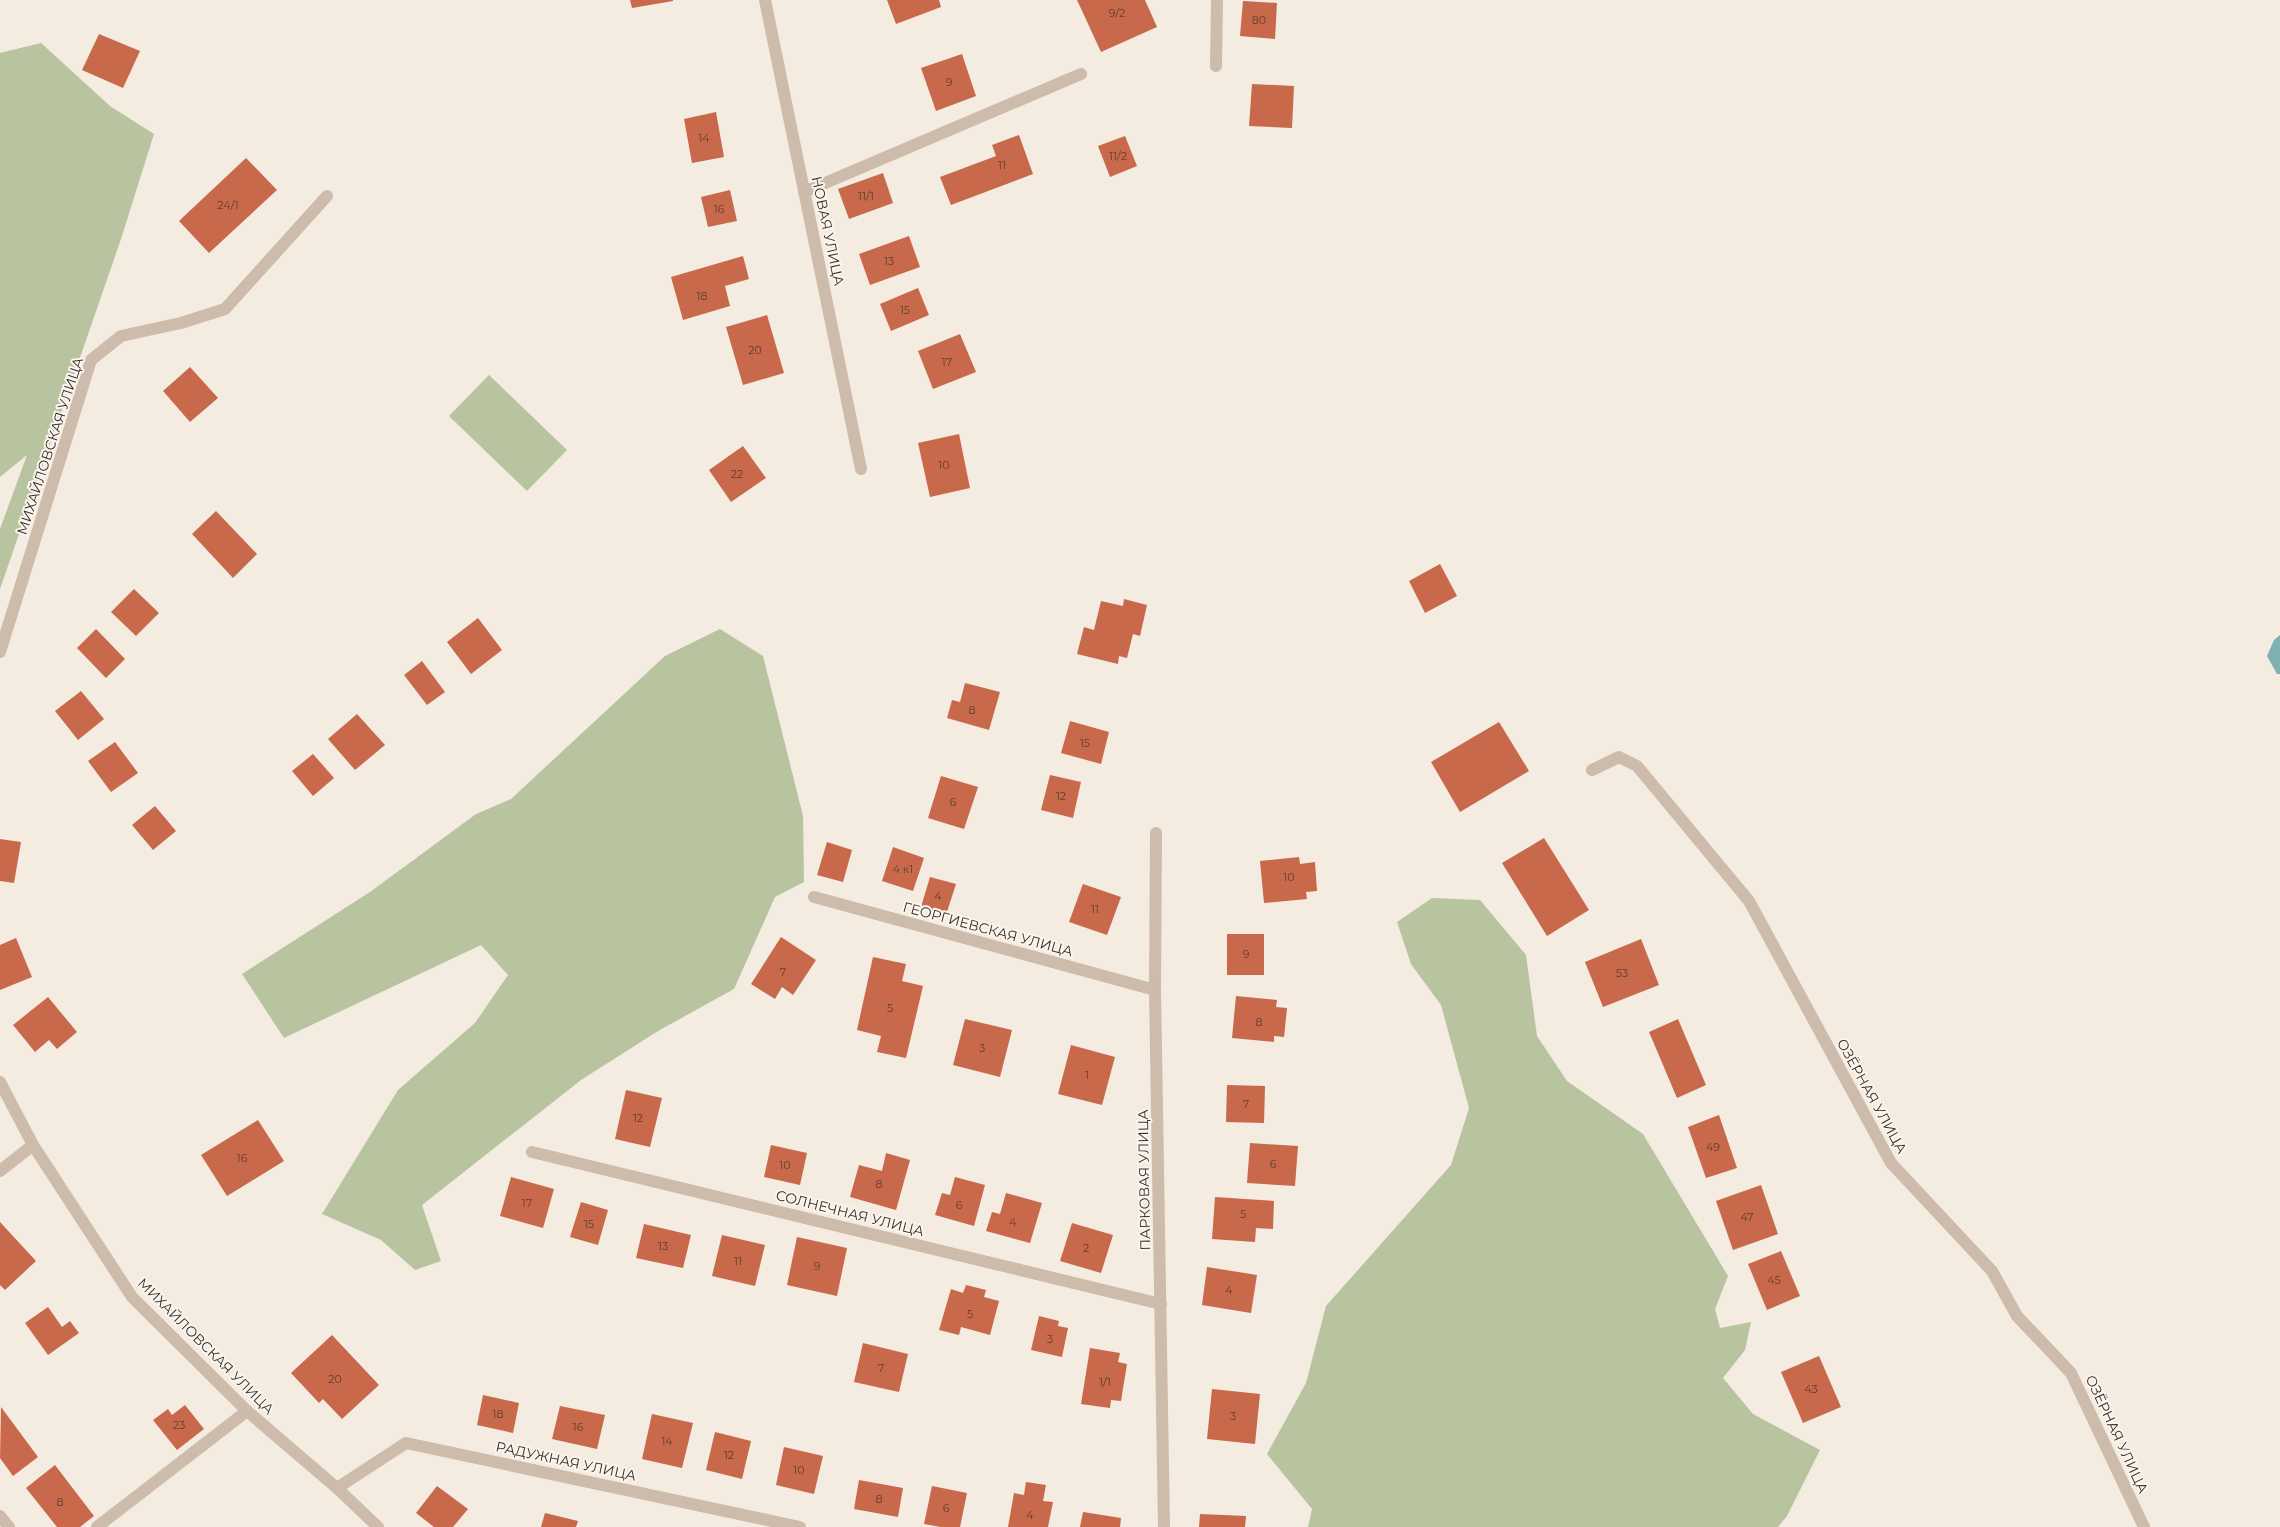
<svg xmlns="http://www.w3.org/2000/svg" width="2280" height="1527" font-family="Montserrat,sans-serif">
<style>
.green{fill:#b8c4a0}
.water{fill:#7fb0b2}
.building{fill:#c8694b}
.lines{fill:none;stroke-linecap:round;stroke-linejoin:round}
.street{stroke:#cdbbac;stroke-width:12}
.labels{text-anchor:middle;stroke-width:4;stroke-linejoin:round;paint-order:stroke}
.number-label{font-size:11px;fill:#5e3e33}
.street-label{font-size:14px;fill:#3b302b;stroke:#fbf5ee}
</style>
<rect width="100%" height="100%" fill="#f4ebe1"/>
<g class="green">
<path d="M 41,43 L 110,106 L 154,134 L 121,239 L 0,589 L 0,529 L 27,455 L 0,477 L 0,53 Z"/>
<path d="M 489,375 L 567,450 L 527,491 L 449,416 Z"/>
<path d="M 720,629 L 763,656 L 803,816 L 804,882 L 775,897 L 734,989 L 658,1031 L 581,1080 L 422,1205 L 441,1261 L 415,1270 L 381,1240 L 322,1214 L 398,1090 L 475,1023 L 508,975 L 481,945 L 284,1038 L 242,974 L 370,892 L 476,814 L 511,799 L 665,656 Z"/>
<path d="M 1432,898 L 1480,900 L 1526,955 L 1537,1036 L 1567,1081 L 1643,1134 L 1728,1276 L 1715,1309 L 1720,1328 L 1751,1322 L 1745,1350 L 1723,1378 L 1753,1414 L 1820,1450 L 1787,1516 L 1778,1527 L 1308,1527 L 1312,1509 L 1267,1454 L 1306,1383 L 1326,1306 L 1451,1165 L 1469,1108 L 1441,1005 L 1411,964 L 1397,922 Z"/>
</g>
<path class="water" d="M 2280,635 L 2280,674 L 2277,674 L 2267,656 L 2274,640 Z"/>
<g class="building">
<path d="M 630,0 L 673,0 L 673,1 L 632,8 Z"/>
<path d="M 887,0 L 939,0 L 941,7 L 896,24 Z"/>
<path d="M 1077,0 L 1145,0 L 1157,27 L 1101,52 Z"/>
<path d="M 1243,1 L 1277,3 L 1275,39 L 1240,36 Z"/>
<path d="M 99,34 L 140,51 L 123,88 L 82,70 Z"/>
<path d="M 962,54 L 976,96 L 936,111 L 921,68 Z"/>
<path d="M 1252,84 L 1294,86 L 1292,128 L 1249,126 Z"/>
<path d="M 716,112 L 724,157 L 692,163 L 684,119 Z"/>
<path d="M 1019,135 L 1033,174 L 951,205 L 940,177 L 996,156 L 992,145 Z"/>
<path d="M 1125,136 L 1137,166 L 1110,177 L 1098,146 Z"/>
<path d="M 246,158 L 277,190 L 209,253 L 179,221 Z"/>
<path d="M 883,173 L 893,203 L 849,219 L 838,189 Z"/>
<path d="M 730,190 L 737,221 L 708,227 L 701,197 Z"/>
<path d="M 909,236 L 920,267 L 870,285 L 859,254 Z"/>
<path d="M 743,256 L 749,279 L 725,286 L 730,306 L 683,320 L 671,277 Z"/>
<path d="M 918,288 L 929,315 L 891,331 L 880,304 Z"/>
<path d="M 767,315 L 784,373 L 743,385 L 726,327 Z"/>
<path d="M 960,334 L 976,372 L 933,389 L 918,351 Z"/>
<path d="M 190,367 L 218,398 L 190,422 L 163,391 Z"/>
<path d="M 959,434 L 970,488 L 930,497 L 918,443 Z"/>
<path d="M 743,446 L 766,478 L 731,502 L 709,470 Z"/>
<path d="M 216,511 L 257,554 L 233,578 L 192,534 Z"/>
<path d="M 1440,564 L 1457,596 L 1425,613 L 1409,581 Z"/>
<path d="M 134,589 L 159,613 L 136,636 L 111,612 Z"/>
<path d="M 1124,599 L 1147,605 L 1140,636 L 1133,634 L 1127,658 L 1119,656 L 1118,664 L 1077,654 L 1084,627 L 1094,630 L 1101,601 L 1123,606 Z"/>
<path d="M 478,618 L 502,650 L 471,674 L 447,642 Z"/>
<path d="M 96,629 L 125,659 L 106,678 L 77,648 Z"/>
<path d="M 422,661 L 445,692 L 427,705 L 404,675 Z"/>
<path d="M 965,683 L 1000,692 L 989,730 L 947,718 L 952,700 L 960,702 Z"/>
<path d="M 81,691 L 104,719 L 78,740 L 55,711 Z"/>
<path d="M 357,714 L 385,745 L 355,770 L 328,739 Z"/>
<path d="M 1070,721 L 1109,732 L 1101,764 L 1061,753 Z"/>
<path d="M 1499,722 L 1529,771 L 1460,812 L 1431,762 Z"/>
<path d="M 115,742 L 138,773 L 111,792 L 88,761 Z"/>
<path d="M 313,754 L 334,778 L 313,796 L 292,771 Z"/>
<path d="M 1050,775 L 1081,782 L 1073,818 L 1041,810 Z"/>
<path d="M 941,776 L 978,787 L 964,829 L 928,818 Z"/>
<path d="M 155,806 L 176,831 L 153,850 L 132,825 Z"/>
<path d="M 1544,838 L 1589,910 L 1547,936 L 1502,863 Z"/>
<path d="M 0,839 L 21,842 L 14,883 L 0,881 Z"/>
<path d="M 827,842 L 852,850 L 843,882 L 817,875 Z"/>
<path d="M 893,847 L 924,858 L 913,891 L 882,881 Z"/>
<path d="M 1299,857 L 1300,864 L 1315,862 L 1317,891 L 1306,892 L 1307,899 L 1264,903 L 1260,861 Z"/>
<path d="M 930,877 L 956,884 L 946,915 L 921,907 Z"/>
<path d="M 1083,884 L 1121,897 L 1107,935 L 1069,922 Z"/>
<rect x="1227" y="934" width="37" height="41"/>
<path d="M 781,937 L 816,960 L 793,995 L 782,987 L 775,999 L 751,984 Z"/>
<path d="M 16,938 L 32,977 L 0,990 L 0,945 Z"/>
<path d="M 1641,939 L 1659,985 L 1603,1007 L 1585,962 Z"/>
<path d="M 873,957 L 906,964 L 902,981 L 923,986 L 906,1058 L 877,1052 L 881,1036 L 857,1030 Z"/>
<path d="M 1236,996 L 1277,1000 L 1276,1007 L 1287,1008 L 1284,1037 L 1274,1036 L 1274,1042 L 1232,1038 Z"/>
<path d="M 48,997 L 77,1032 L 57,1049 L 49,1040 L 35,1052 L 13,1025 Z"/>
<path d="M 965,1019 L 1012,1030 L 1000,1077 L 953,1065 Z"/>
<path d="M 1678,1019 L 1706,1085 L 1677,1098 L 1649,1032 Z"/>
<path d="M 1071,1045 L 1115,1057 L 1102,1105 L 1058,1094 Z"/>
<path d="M 1227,1085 L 1265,1086 L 1264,1123 L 1226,1122 Z"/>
<path d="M 626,1090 L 662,1098 L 650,1147 L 615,1139 Z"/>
<path d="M 1719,1115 L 1737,1168 L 1706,1178 L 1688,1127 Z"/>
<path d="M 258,1120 L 284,1161 L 227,1196 L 201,1155 Z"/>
<path d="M 1250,1143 L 1298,1146 L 1295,1186 L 1247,1183 Z"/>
<path d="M 771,1145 L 807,1153 L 800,1185 L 764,1177 Z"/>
<path d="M 886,1153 L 910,1160 L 896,1210 L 850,1197 L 859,1165 L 882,1171 Z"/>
<path d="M 511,1177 L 554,1189 L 543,1228 L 500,1216 Z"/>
<path d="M 955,1177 L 985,1185 L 974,1226 L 935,1215 L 942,1193 L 950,1195 Z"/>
<path d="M 1761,1185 L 1778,1234 L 1733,1250 L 1716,1201 Z"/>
<path d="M 1006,1193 L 1042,1203 L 1030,1243 L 986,1231 L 992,1212 L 1000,1214 Z"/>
<path d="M 1215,1197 L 1274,1201 L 1273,1229 L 1256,1228 L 1255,1242 L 1212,1239 Z"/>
<path d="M 581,1202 L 608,1210 L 598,1245 L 570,1237 Z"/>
<path d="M 0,1222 L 36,1261 L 5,1290 L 0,1285 Z"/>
<path d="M 1072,1223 L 1113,1235 L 1101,1273 L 1060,1261 Z"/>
<path d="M 644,1224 L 691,1235 L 683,1268 L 636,1258 Z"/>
<path d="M 722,1235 L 765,1245 L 755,1286 L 712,1276 Z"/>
<path d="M 797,1237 L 847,1248 L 837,1296 L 787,1285 Z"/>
<path d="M 1781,1251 L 1800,1296 L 1767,1310 L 1748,1264 Z"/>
<path d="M 1207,1267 L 1257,1275 L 1251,1313 L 1202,1305 Z"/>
<path d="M 966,1285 L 986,1290 L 984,1297 L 999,1301 L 990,1335 L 961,1327 L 959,1335 L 939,1330 L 951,1289 L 963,1293 Z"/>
<path d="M 48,1307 L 62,1327 L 70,1321 L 79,1333 L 48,1355 L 25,1323 Z"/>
<path d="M 1039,1316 L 1059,1321 L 1058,1326 L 1068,1328 L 1062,1357 L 1031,1350 Z"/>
<path d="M 332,1335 L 379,1385 L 342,1419 L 323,1399 L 319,1403 L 291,1373 Z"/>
<path d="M 863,1343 L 908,1354 L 899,1392 L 854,1382 Z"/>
<path d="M 1090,1348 L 1120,1353 L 1118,1362 L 1127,1364 L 1121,1401 L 1111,1400 L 1110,1408 L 1081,1404 Z"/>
<path d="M 1819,1356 L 1841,1407 L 1803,1423 L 1781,1372 Z"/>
<path d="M 1212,1389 L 1260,1394 L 1255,1444 L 1207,1439 Z"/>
<path d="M 483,1395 L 519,1403 L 513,1433 L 477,1425 Z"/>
<path d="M 185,1405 L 204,1429 L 177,1450 L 153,1420 L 168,1409 L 172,1415 Z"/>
<path d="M 560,1406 L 605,1415 L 597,1449 L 552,1439 Z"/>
<path d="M 1,1407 L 38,1457 L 13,1476 L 0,1458 Z"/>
<path d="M 652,1414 L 693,1423 L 682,1468 L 642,1459 Z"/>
<path d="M 715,1432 L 751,1441 L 742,1479 L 706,1470 Z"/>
<path d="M 784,1447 L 823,1456 L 814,1494 L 776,1485 Z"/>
<path d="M 55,1465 L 94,1516 L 80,1527 L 57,1527 L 26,1488 Z"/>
<path d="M 859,1480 L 903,1488 L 898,1517 L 854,1509 Z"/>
<path d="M 1026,1482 L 1046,1485 L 1043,1501 L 1053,1502 L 1048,1527 L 1008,1527 L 1014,1493 L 1024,1495 Z"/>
<path d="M 437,1486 L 468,1509 L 453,1527 L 434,1527 L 416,1513 Z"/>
<path d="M 932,1486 L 967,1493 L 960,1527 L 941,1527 L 924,1524 Z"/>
<path d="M 1083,1512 L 1121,1518 L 1120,1527 L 1080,1527 Z"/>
<path d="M 545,1513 L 578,1521 L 576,1527 L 541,1527 Z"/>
<path d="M 1200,1514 L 1246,1516 L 1245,1527 L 1199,1527 Z"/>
</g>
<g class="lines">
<g class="street">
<path d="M 765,0 L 861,469"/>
<path d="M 1216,66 L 1217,0"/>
<path d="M 804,192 L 1081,74"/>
<path d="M 0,652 L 91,360 L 121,336 L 181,323 L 225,309 L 327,196"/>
<path d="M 1592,770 L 1619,757 L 1637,766 L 1749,901 L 1891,1163 L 1992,1271 L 2017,1316 L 2071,1373 L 2144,1527"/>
<path d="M 1156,833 L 1155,990 L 1164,1527"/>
<path d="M 814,897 L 1155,990"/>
<path d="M 0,1082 L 33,1145 L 132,1297 L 247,1411 L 337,1488 L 378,1527"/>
<path d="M 532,1152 L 1161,1304"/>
<path d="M 0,1171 L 33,1145"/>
<path d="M 337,1488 L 406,1443 L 800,1527"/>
<path d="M 0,1516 L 9,1527"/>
<path d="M 97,1527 L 247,1411"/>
</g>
</g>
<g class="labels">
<g class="number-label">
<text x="1117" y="17">9/2</text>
<text x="1259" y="24">80</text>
<text x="949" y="86">9</text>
<text x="704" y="142">14</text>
<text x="1118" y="160">11/2</text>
<text x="1002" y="169">11</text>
<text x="866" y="200">11/1</text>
<text x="228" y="209">24/1</text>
<text x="719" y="213">16</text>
<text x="889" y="265">13</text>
<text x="702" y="300">18</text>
<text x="905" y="314">15</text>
<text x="755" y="354">20</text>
<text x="947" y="366">17</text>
<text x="944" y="469">10</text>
<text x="737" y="478">22</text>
<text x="972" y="714">8</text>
<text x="1085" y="747">15</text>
<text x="1061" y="800">12</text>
<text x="953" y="806">6</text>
<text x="903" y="873">4 к1</text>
<text x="1289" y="881">10</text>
<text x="938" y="900">4</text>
<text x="1095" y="913">11</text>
<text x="1246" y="958">9</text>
<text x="783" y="976">7</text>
<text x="1622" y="977">53</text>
<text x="890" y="1012">5</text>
<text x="1259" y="1026">8</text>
<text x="982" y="1052">3</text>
<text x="1087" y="1079">1</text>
<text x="1246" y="1108">7</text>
<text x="638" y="1122">12</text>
<text x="1713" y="1151">49</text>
<text x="242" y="1162">16</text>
<text x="1273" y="1168">6</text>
<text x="785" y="1169">10</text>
<text x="879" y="1188">8</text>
<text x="527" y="1207">17</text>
<text x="959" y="1209">6</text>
<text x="1243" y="1218">5</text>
<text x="1747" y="1221">47</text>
<text x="1013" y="1226">4</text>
<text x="589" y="1228">15</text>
<text x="663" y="1250">13</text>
<text x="1086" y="1252">2</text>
<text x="738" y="1265">11</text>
<text x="817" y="1270">9</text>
<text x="1774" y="1284">45</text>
<text x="1229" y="1294">4</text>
<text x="970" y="1318">5</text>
<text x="1050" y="1343">3</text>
<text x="881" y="1372">7</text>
<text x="335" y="1383">20</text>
<text x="1105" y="1386">1/1</text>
<text x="1811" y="1393">43</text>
<text x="498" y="1418">18</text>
<text x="1233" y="1420">3</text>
<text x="179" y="1429">23</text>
<text x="578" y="1431">16</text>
<text x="667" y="1445">14</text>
<text x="729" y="1459">12</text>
<text x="799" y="1474">10</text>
<text x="879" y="1503">8</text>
<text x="60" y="1506">8</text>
<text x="946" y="1512">6</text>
<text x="1030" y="1519">4</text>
</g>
<g class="street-label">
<text transform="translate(828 231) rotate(78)" y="5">НОВАЯ УЛИЦА</text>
<text transform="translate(50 446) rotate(-72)" y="5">МИХАЙЛОВСКАЯ УЛИЦА</text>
<text transform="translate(988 929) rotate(15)" y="5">ГЕОРГИЕВСКАЯ УЛИЦА</text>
<text transform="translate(1872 1096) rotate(61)" y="5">ОЗЁРНАЯ УЛИЦА</text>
<text transform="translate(1144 1180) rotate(-91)" y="5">ПАРКОВАЯ УЛИЦА</text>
<text transform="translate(850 1213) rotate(14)" y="5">СОЛНЕЧНАЯ УЛИЦА</text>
<text transform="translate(206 1346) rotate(45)" y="5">МИХАЙЛОВСКАЯ УЛИЦА</text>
<text transform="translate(2117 1434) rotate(65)" y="5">ОЗЁРНАЯ УЛИЦА</text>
<text transform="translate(566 1461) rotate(12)" y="5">РАДУЖНАЯ УЛИЦА</text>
</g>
</g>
</svg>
